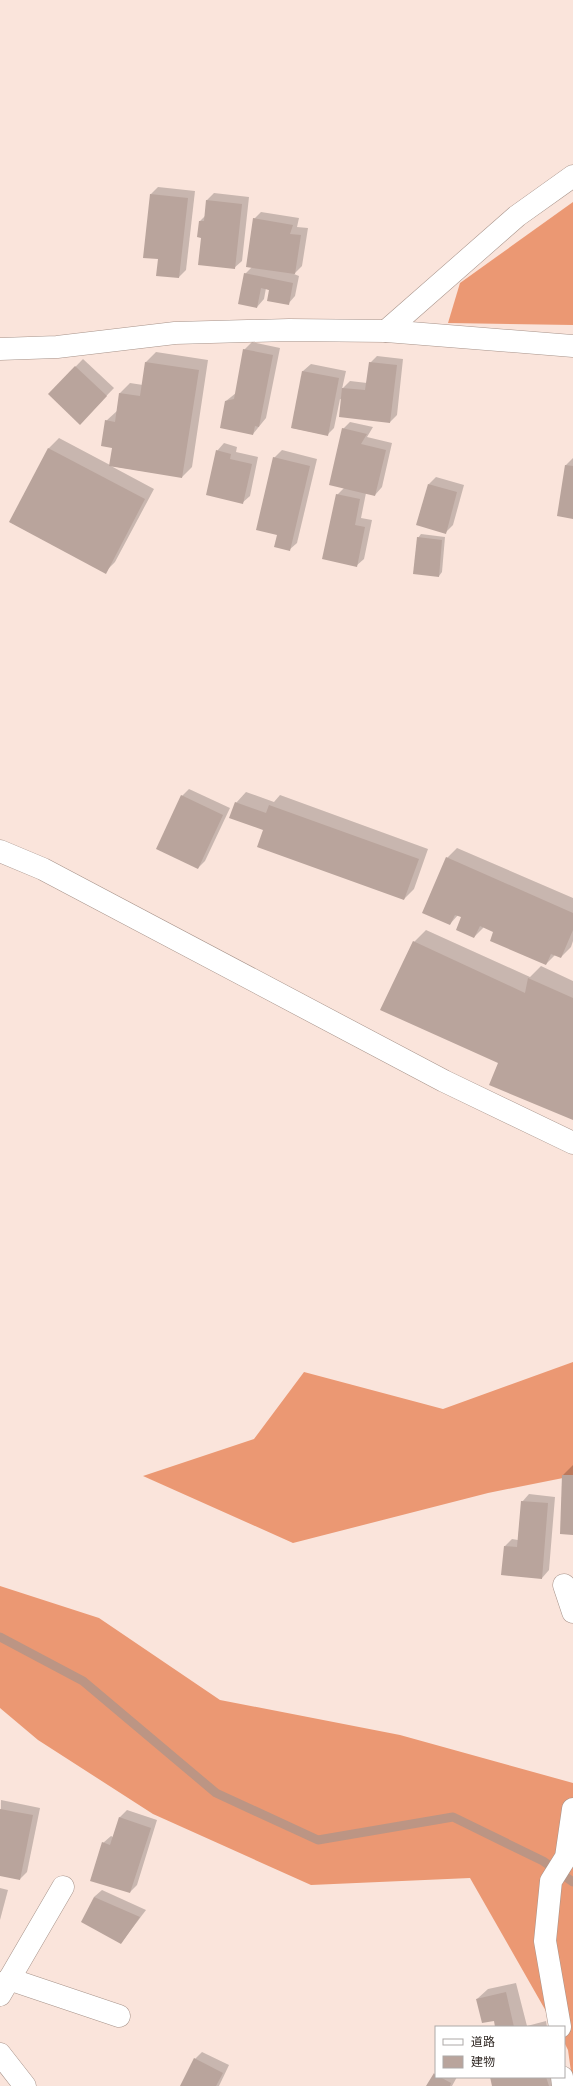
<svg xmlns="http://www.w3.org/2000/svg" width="573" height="2086" font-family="'Zilla Slab','Noto Sans JP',serif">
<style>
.forest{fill:#eb9873}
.shadow{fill:#0003}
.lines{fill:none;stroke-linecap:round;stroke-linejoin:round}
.stream{stroke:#bc9584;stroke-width:9}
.building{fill:#b9a49c}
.minor-casing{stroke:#a7938a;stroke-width:23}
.minor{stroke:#fff;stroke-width:22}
</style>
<rect width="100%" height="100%" fill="#fae4db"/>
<g class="forest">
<path d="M 573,202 L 573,325 L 448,323 L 460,283 Z"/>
<path d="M 573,1362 L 573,1476 L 488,1493 L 293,1543 L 143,1476 L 254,1439 L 304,1372 L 443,1409 Z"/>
<path d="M 0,1586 L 99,1618 L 220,1700 L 400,1735 L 573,1783 L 573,2086 L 568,2050 L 564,2042 L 564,2027 L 555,2027 L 470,1878 L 311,1885 L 153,1814 L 38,1740 L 0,1708 Z"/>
</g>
<g class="shadow">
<path d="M 158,187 L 195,191 L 186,270 L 179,277 L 159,258 L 151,194 Z"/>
<path d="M 214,193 L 249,197 L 242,261 L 234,268 L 202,237 L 200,221 L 205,216 L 207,200 Z"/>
<path d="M 261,212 L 299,218 L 297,227 L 308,228 L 302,266 L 294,274 L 299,276 L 295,296 L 288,304 L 266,288 L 264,299 L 257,307 L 245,274 L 252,267 L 254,219 Z"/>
<path d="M 252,342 L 280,348 L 266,418 L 253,434 L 226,401 L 236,393 L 244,350 Z"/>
<path d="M 156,352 L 208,360 L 192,467 L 182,477 L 111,466 L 154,489 L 115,562 L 105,572 L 10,522 L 49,448 L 59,438 L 110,465 L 113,448 L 106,421 L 117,411 L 120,393 L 130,383 L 143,385 L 146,362 Z"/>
<path d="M 377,356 L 403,359 L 397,415 L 390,422 L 340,399 L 334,428 L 327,435 L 292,428 L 303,371 L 311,364 L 346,371 L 342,389 L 350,381 L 367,383 L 370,363 Z"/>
<path d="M 83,359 L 114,388 L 87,416 L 49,394 Z"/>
<path d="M 350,422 L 373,427 L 367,437 L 392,443 L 382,487 L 375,495 L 366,493 L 361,518 L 372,520 L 364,559 L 356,566 L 337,495 L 344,488 L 343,429 Z"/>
<path d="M 224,443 L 237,447 L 236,452 L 258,457 L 250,496 L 242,503 L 217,451 Z"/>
<path d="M 282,450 L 317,459 L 297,543 L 289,550 L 278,534 L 274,458 Z"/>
<path d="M 573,458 L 573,518 L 566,465 Z"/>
<path d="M 436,477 L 464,485 L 453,525 L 446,532 L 429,484 Z"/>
<path d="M 421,534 L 445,537 L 442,572 L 439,576 L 418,538 Z"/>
<path d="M 189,789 L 230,808 L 205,861 L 198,868 L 182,796 Z"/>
<path d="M 246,792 L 274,802 L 280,795 L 428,849 L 414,889 L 404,899 L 265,829 L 236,803 Z"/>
<path d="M 457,848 L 573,898 L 573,941 L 571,947 L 561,957 L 555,955 L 546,964 L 495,931 L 484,927 L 474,937 L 462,917 L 458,915 L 450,924 L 447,858 Z"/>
<path d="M 426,930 L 530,977 L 541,966 L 573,981 L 573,1119 L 499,1063 L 414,942 Z"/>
<path d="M 573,1465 L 573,1534 L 563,1475 Z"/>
<path d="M 529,1494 L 555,1497 L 549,1570 L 542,1578 L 505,1546 L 512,1539 L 518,1540 L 522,1502 Z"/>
<path d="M 1,1800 L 40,1808 L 27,1872 L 20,1879 L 0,1875 Z"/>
<path d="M 127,1810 L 157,1820 L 137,1885 L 130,1892 L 103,1843 L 111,1836 L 113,1837 L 120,1817 Z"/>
<path d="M 0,1888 L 8,1890 L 0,1920 Z"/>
<path d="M 102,1890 L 146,1910 L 121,1943 L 94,1897 Z"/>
<path d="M 516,1983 L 527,2026 L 546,2021 L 547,2027 L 496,2027 L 495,2019 L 477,1999 L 488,1989 Z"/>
<path d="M 202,2052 L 229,2065 L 219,2086 L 181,2086 L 195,2059 Z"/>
<path d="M 436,2072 L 436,2077 L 457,2077 L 452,2086 L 427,2086 Z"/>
<path d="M 491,2077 L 559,2077 L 561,2086 L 493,2086 Z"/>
</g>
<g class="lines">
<path class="stream" d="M 0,1637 L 83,1681 L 216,1793 L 318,1840 L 453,1817 L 543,1861 L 573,1882"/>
</g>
<g class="building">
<path d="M 150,194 L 188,198 L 179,278 L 156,276 L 158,259 L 143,258 Z"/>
<path d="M 206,200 L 242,204 L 235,269 L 198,265 L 201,238 L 197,237 L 199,221 L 204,221 Z"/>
<path d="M 253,218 L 293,225 L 290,234 L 301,235 L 295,274 L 246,267 Z"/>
<path d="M 244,273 L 293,283 L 289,305 L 267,301 L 269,290 L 261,288 L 257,308 L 238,304 Z"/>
<path d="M 243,349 L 273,355 L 259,427 L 255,426 L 253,435 L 220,428 L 225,401 L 234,399 Z"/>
<path d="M 145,362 L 199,370 L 182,478 L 109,466 L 112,448 L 101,446 L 105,420 L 115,422 L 119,393 L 140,396 Z"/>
<path d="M 369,362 L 397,365 L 390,423 L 339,417 L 342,388 L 365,390 Z"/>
<path d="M 75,366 L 107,396 L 80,425 L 48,394 Z"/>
<path d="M 302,371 L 339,378 L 328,436 L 291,428 Z"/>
<path d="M 342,428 L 367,434 L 361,444 L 386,450 L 375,496 L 329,485 Z"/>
<path d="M 48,448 L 145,499 L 106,574 L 9,522 Z"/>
<path d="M 216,450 L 231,454 L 230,459 L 252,464 L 243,504 L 206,495 Z"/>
<path d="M 273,457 L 310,466 L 290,551 L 274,547 L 277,535 L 256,530 Z"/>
<path d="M 565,465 L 573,466 L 573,519 L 557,516 Z"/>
<path d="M 428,484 L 457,492 L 446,534 L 416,525 Z"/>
<path d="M 336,494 L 360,499 L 355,525 L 365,527 L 357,567 L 322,559 Z"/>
<path d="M 417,537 L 442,540 L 439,577 L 413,574 Z"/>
<path d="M 181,795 L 223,815 L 198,869 L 156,849 Z"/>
<path d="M 235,802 L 266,813 L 269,805 L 419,859 L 404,900 L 257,847 L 263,830 L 229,818 Z"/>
<path d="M 446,857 L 573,913 L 573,930 L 561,958 L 551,954 L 546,965 L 490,941 L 493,932 L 480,926 L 474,938 L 456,930 L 461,917 L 455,915 L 450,925 L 422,913 Z"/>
<path d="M 413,941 L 525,993 L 528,978 L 573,998 L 573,1120 L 489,1085 L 498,1063 L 380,1010 Z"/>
<path d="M 562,1475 L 573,1475 L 573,1535 L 560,1534 Z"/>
<path d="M 521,1501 L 548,1503 L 542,1579 L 501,1575 L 504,1546 L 517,1547 Z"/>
<path d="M 0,1809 L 33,1815 L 20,1880 L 0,1876 Z"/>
<path d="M 119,1817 L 151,1828 L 130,1893 L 90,1881 L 102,1842 L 110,1845 Z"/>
<path d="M 94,1897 L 140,1917 L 121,1944 L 81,1922 Z"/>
<path d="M 506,1992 L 514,2027 L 495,2027 L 494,2021 L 482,2023 L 476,1999 Z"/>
<path d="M 194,2058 L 223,2073 L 216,2086 L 180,2086 Z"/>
<path d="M 434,2073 L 436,2077 L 440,2077 L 451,2083 L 450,2086 L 426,2086 Z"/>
<path d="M 490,2077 L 546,2077 L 549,2086 L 492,2086 Z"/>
</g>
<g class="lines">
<defs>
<g id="minor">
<path d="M 386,331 L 517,216 L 573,176"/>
<path d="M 0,349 L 57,347 L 175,333 L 289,330 L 386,331 L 573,346"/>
<path d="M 0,851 L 43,869 L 444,1081 L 573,1143"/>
<path d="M 564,1585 L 573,1612"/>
<path d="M 9,1979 L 119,2016"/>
<path d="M 0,1995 L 63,1887"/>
<path d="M 560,2027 L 545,1941 L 551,1881 L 566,1857 L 573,1809"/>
<path d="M 0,2054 L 25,2086"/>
<path d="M 562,2077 L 563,2086"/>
</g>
</defs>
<use href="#minor" class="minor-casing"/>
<use href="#minor" class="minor"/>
</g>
<rect x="435" y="2026" width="130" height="52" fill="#ffffff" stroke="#ada9a8"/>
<rect x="443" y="2039" width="20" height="6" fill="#ffffff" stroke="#ada9a8"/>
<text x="471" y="2046" font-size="12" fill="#312925">道路</text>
<rect x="443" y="2056" width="20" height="12" fill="#b9a49c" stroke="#ada9a8"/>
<text x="471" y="2066" font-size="12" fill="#312925">建物</text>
</svg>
